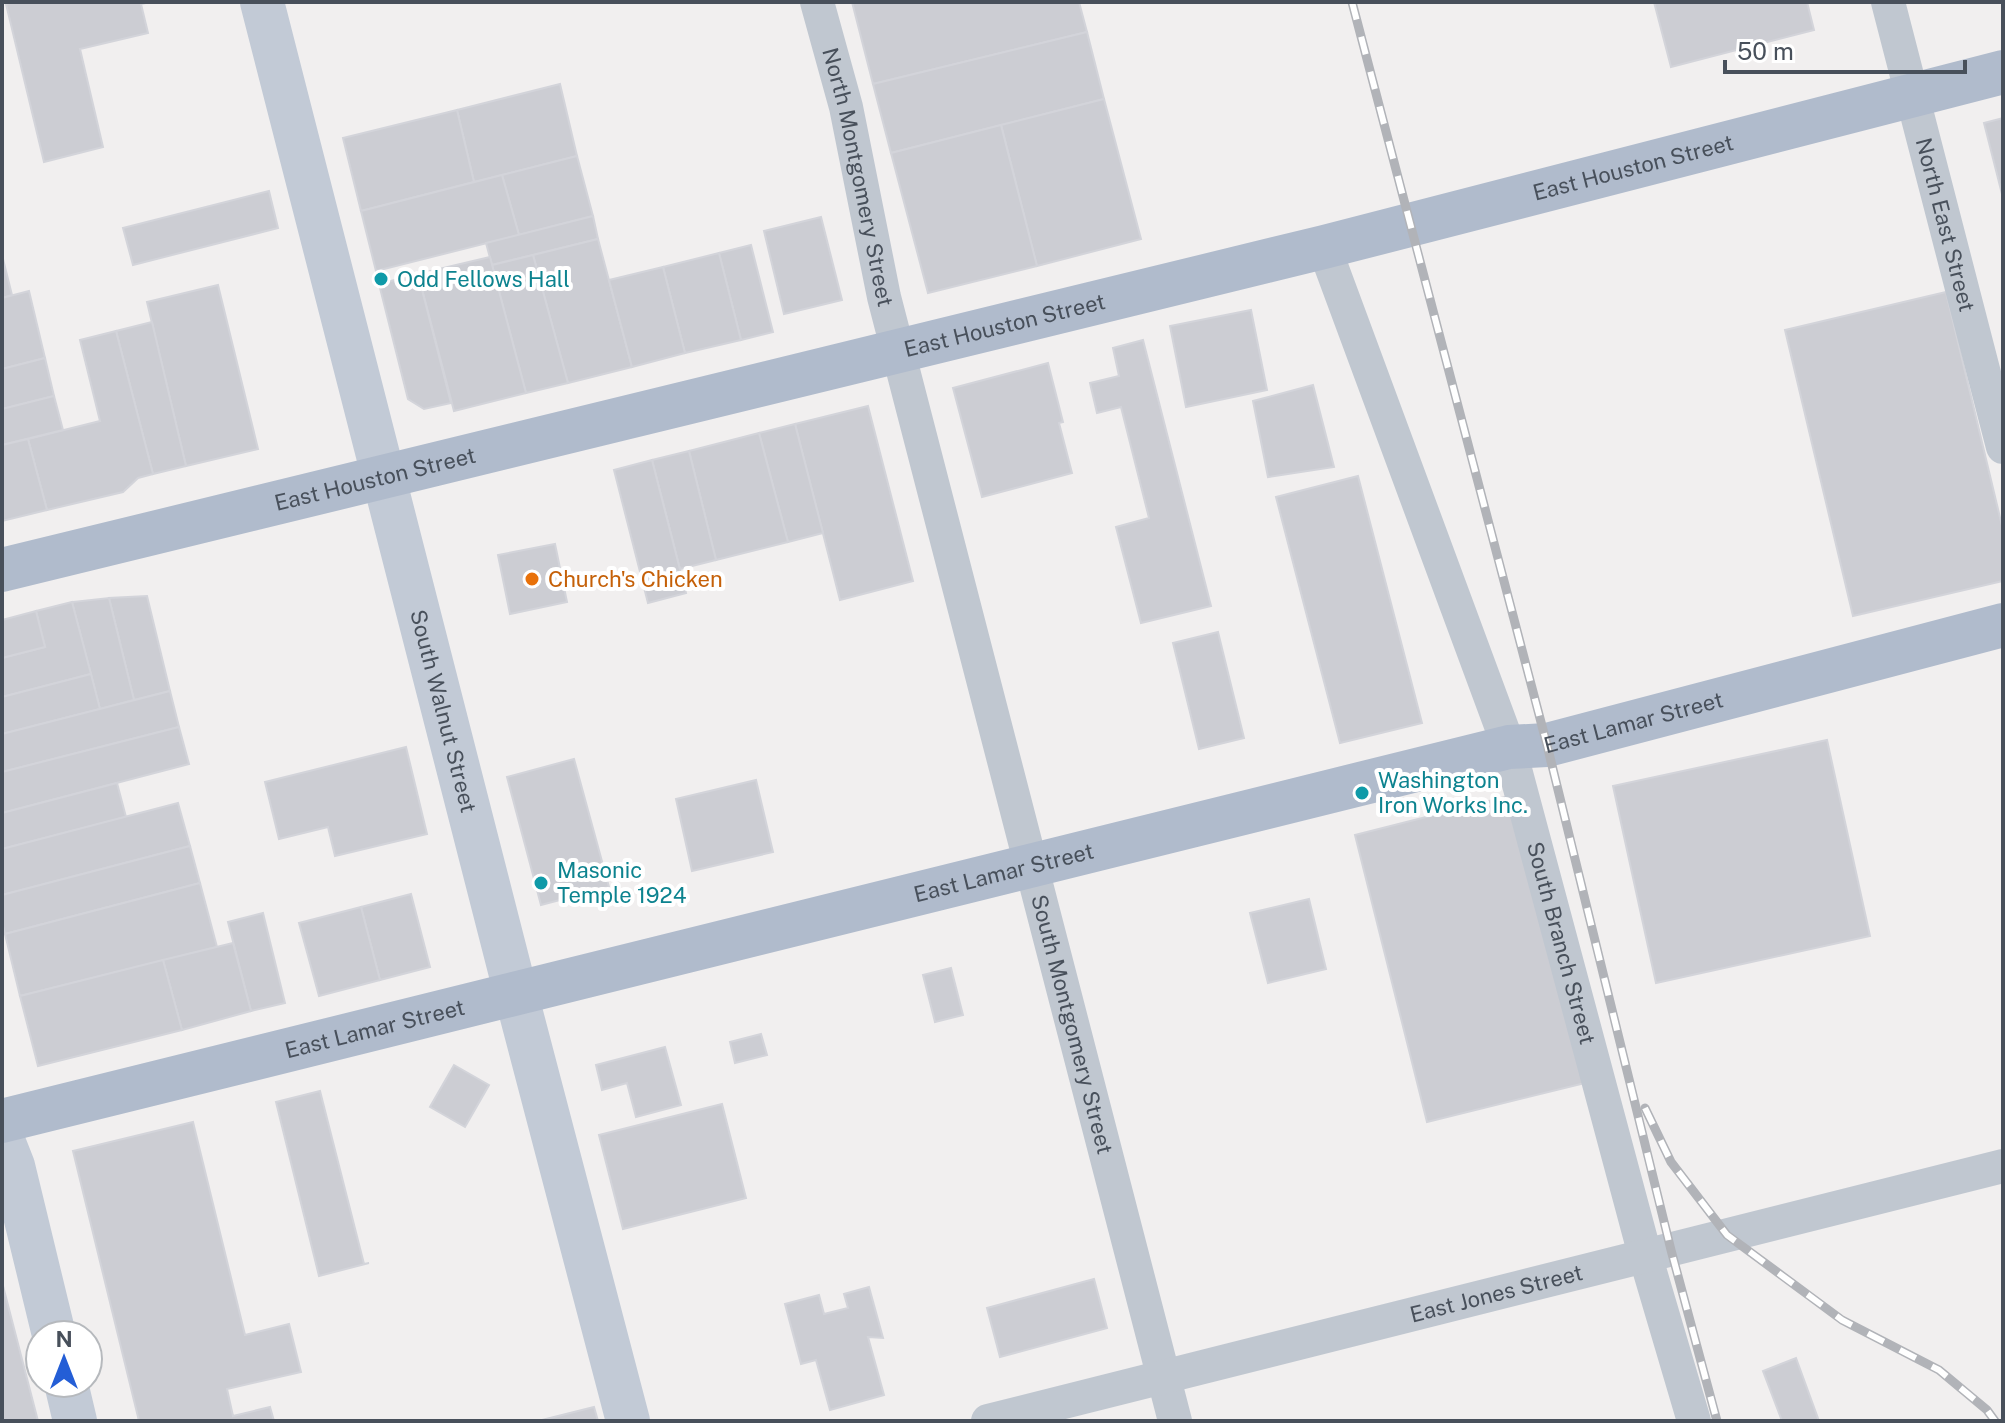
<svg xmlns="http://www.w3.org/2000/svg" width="2005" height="1423" font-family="'Public Sans',sans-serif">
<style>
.building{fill:#cccdd3;stroke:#d3d4da;stroke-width:2}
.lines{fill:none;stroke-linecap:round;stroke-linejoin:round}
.street{stroke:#c0c7d0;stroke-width:34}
.secondary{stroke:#c2cad6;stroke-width:44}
.primary{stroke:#b0bbcc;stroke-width:44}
.rail-casing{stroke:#b1b3b8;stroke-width:9}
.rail{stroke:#fff;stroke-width:6;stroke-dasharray:18;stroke-linecap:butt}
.culture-dot{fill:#0f9aa8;stroke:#fff;stroke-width:3}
.food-dot{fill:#e8710a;stroke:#fff;stroke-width:3}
.labels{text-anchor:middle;stroke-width:8;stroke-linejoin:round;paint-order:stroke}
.street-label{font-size:22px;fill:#48505b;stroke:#fff}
.culture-label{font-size:22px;fill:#0d838f;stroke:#fff;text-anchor:start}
.food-label{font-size:22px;fill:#c56008;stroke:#fff;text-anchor:start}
</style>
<rect width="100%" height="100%" fill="#f1efef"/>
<g class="building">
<path d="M 13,2 L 150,2 L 141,4 L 148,33 L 80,49 L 103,147 L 44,162 L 6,4 Z"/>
<path d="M 852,2 L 1079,2 L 1087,32 L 873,84 Z"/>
<path d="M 1654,2 L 1807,2 L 1814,30 L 1671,67 Z"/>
<path d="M 1087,32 L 1104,99 L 891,153 L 873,84 Z"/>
<path d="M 560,84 L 577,156 L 474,182 L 457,110 Z"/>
<path d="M 1104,99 L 1141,239 L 1037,266 L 1001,125 Z"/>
<path d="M 457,110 L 474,182 L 361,211 L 343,138 Z"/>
<path d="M 2003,118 L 2003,198 L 1984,123 Z"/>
<path d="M 1001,125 L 1037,266 L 928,293 L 891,153 Z"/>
<path d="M 577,156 L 593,216 L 519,235 L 502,175 Z"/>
<path d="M 502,175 L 519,235 L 376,271 L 361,211 Z"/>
<path d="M 269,191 L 278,228 L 133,265 L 123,228 Z"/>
<path d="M 593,216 L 598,239 L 492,265 L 486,243 Z"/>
<path d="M 821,217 L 842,300 L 784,314 L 764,231 Z"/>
<path d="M 598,239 L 632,367 L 568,383 L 533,255 Z"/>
<path d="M 751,245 L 773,332 L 741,340 L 719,253 Z"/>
<path d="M 719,253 L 741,340 L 685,353 L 663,267 Z"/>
<path d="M 2,255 L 12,295 L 2,298 Z"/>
<path d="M 533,255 L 568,383 L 526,393 L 492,265 Z"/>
<path d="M 490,257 L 526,393 L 454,411 L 418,274 Z"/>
<path d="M 663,267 L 685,353 L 632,367 L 609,280 Z"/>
<path d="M 418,274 L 451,403 L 424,409 L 408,399 L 379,284 Z"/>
<path d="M 218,285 L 258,449 L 186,466 L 147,302 Z"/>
<path d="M 29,291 L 45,358 L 2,369 L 2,298 Z"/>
<path d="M 1946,292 L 2003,530 L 2003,581 L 1853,616 L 1785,330 Z"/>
<path d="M 1251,310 L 1267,390 L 1186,407 L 1170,326 Z"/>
<path d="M 152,322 L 186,466 L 153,474 L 116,331 Z"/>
<path d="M 116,331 L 153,474 L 138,478 L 123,492 L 47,510 L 28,439 L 100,421 L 80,340 Z"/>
<path d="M 1143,340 L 1211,606 L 1141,623 L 1116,527 L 1149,518 L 1121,407 L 1097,413 L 1090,383 L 1119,376 L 1113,348 Z"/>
<path d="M 45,358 L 54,396 L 2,409 L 2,369 Z"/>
<path d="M 1048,363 L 1063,422 L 1059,423 L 1072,473 L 982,497 L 953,388 Z"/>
<path d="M 1313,385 L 1334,467 L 1268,477 L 1253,401 Z"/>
<path d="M 54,396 L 63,430 L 2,445 L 2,409 Z"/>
<path d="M 868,406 L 913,581 L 840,600 L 795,424 Z"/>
<path d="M 795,424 L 823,533 L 788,542 L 759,433 Z"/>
<path d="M 759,433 L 788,542 L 716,560 L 689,451 Z"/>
<path d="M 28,439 L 47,510 L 2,521 L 2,445 Z"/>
<path d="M 689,451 L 716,560 L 680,569 L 652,460 Z"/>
<path d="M 652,460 L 686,593 L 648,603 L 614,470 Z"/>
<path d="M 1358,476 L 1422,723 L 1340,743 L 1276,497 Z"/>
<path d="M 555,544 L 567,602 L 510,614 L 498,555 Z"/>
<path d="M 147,596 L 170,691 L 134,700 L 109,598 Z"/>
<path d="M 109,598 L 134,700 L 100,709 L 72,602 Z"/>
<path d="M 72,602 L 91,674 L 2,697 L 2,658 L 45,647 L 36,611 Z"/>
<path d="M 36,611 L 45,647 L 2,658 L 2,620 Z"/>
<path d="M 1218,632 L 1244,738 L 1199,749 L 1173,643 Z"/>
<path d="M 91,674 L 100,709 L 2,734 L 2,697 Z"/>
<path d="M 170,691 L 179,727 L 2,772 L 2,734 Z"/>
<path d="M 179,727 L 189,764 L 2,813 L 2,772 Z"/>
<path d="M 1827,740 L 1870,936 L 1656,983 L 1613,786 Z"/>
<path d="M 406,747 L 427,834 L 335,856 L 328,827 L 279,839 L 265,782 Z"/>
<path d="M 574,759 L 609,887 L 541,905 L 507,777 Z"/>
<path d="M 756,780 L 773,852 L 692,871 L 676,799 Z"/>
<path d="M 117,783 L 126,817 L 2,849 L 2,813 Z"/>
<path d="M 1513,795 L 1585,1083 L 1427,1122 L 1355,835 Z"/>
<path d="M 178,803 L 190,846 L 2,895 L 2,849 Z"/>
<path d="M 190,846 L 200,883 L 5,934 L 2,922 L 2,895 Z"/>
<path d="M 200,883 L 217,947 L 20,996 L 5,934 Z"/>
<path d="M 411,894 L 430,967 L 380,980 L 361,907 Z"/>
<path d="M 1309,899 L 1326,969 L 1268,983 L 1250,913 Z"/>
<path d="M 361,907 L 380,980 L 319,996 L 299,923 Z"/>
<path d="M 263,913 L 285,1003 L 251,1011 L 228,922 Z"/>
<path d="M 233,943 L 251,1011 L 182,1030 L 163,960 Z"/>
<path d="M 163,960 L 182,1030 L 38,1066 L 20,996 Z"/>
<path d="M 951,968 L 963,1015 L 935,1022 L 923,975 Z"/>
<path d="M 761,1034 L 767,1055 L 735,1063 L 730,1042 Z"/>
<path d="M 665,1047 L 681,1105 L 636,1117 L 627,1083 L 602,1090 L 596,1065 Z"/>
<path d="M 454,1065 L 489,1085 L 465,1127 L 430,1107 Z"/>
<path d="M 320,1091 L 364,1264 L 369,1263 L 319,1276 L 276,1102 Z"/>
<path d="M 722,1104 L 746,1198 L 623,1229 L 599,1135 Z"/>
<path d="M 193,1122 L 245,1335 L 289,1324 L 301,1372 L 227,1389 L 233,1416 L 270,1407 L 274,1421 L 139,1421 L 73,1151 Z"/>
<path d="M 1094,1279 L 1107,1328 L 1000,1357 L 987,1308 Z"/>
<path d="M 2,1282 L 38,1421 L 2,1421 Z"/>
<path d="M 869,1287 L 883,1338 L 868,1337 L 884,1395 L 830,1410 L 816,1360 L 801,1364 L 785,1304 L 819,1295 L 824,1314 L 848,1308 L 844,1294 Z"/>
<path d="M 1796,1358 L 1819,1421 L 1782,1421 L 1763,1371 Z"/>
<path d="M 594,1407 L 598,1421 L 538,1421 Z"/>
</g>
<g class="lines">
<g class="street">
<path id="s1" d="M 817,2 L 846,107 L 884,297 L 1175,1421"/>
<path id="s2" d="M 1888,2 L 2003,447"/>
<path id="s3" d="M 1324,247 L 1509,747 L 1645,1255 L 1694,1421"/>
<path id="s4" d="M 988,1421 L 2003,1166"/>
</g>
<g class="secondary">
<path id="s5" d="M 262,2 L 516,994 L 628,1421"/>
<path d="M 2,1138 L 13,1166 L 54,1335"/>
<path d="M 66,1383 L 75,1421"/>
</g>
<g class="primary">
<path id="s6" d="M 2,570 L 1324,247 L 2003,72"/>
<path id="s7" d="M 2,1121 L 1509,747 L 1547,745 L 2003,625"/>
</g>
<defs>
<g id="rail">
<path d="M 1352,2 L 1547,745 L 1671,1250 L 1717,1421"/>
<path d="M 1645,1108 L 1671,1162 L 1727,1235 L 1842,1320 L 1939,1370 L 1987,1410 L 1995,1421"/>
</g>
</defs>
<use href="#rail" class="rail-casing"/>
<use href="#rail" class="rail"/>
</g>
<g class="culture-dot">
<circle cx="381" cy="279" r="8"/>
<circle cx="1362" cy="793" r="8"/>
<circle cx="541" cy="883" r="8"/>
</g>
<circle class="food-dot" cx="532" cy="579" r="8"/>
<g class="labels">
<g class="street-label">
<text dy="8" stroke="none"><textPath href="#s6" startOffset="1680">East Houston Street</textPath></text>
<text dy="8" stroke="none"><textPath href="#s1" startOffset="180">North Montgomery Street</textPath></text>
<text dy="8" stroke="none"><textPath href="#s2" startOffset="230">North East Street</textPath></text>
<text dy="8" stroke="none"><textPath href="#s6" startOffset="1032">East Houston Street</textPath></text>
<text dy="8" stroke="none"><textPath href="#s6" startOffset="384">East Houston Street</textPath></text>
<text dy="8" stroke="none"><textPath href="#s5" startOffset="732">South Walnut Street</textPath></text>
<text dy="8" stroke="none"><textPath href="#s7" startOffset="1680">East Lamar Street</textPath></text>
<text dy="8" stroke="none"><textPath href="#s7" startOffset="1032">East Lamar Street</textPath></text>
<text dy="8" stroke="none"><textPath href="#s3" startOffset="736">South Branch Street</textPath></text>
<text dy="8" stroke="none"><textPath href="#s1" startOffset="1054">South Montgomery Street</textPath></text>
<text dy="8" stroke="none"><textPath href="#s7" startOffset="384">East Lamar Street</textPath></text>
<text dy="8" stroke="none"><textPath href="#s4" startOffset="524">East Jones Street</textPath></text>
</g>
<g class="culture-label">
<text x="397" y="287">Odd Fellows Hall</text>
<text x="1378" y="788">Washington<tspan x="1378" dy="25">Iron Works Inc.</tspan></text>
<text x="557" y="878">Masonic<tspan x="557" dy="25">Temple 1924</tspan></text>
</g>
<g class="food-label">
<text x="548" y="587">Church's Chicken</text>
</g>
</g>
<rect width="2005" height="1423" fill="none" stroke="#48505b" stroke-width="8"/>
<g transform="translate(64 1359)"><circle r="38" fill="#ffffff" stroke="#b6b9bd" stroke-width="2"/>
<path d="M0-6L14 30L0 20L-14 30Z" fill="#245ed6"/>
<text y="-12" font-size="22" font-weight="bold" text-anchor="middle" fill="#48505b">N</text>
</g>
<path d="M1725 60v12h240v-12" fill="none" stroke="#48505b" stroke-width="4"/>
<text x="1737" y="60" font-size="24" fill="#48505b" stroke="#ffffff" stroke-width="6" paint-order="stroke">50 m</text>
</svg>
